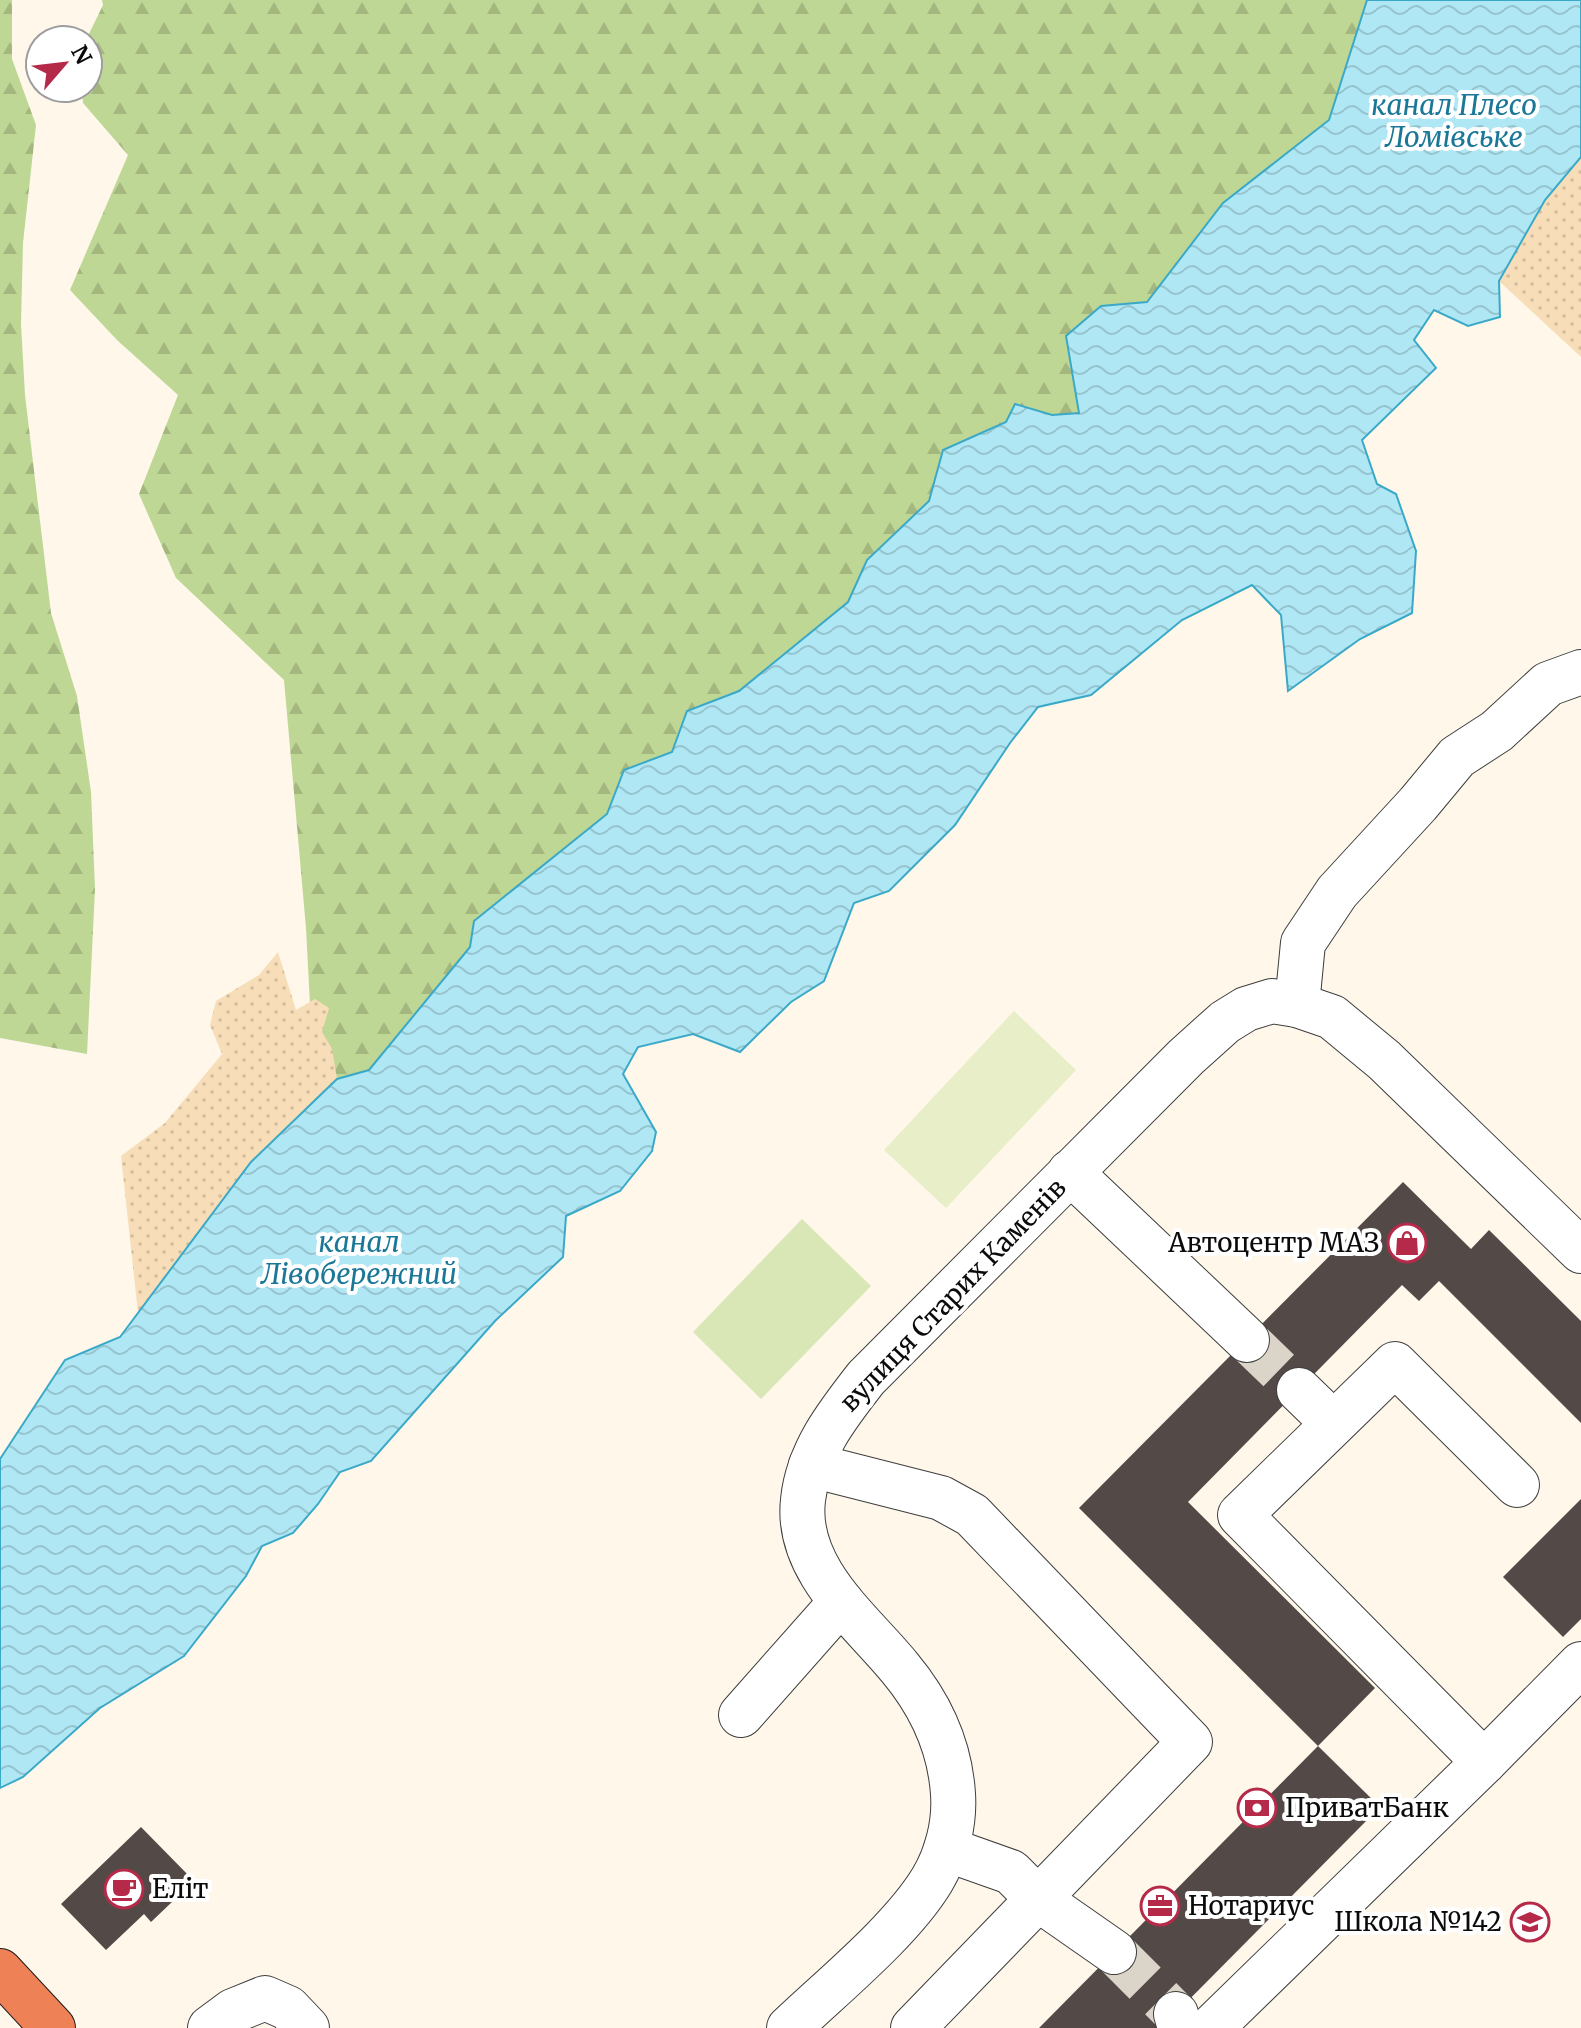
<svg xmlns="http://www.w3.org/2000/svg" width="1581" height="2028" font-family="Merriweather,serif">
<style>
.forest{fill:url(#forest-firs)}
.sand{fill:url(#sand-dots)}
.park{fill:#d8e7b5}
.pitch{fill:#e8eec7}
.water{fill:url(#water-waves);stroke:#3aa9c8;stroke-width:2}
.building{fill:#534a48}
.lines{fill:none;stroke-linecap:round;stroke-linejoin:round}
.minor-tunnel{stroke:#dad4c9;stroke-width:44;stroke-dasharray:44 22;stroke-linecap:butt}
.minor-casing{stroke:#3e3e3e;stroke-width:46}
.highway-casing{stroke:#1c1c1c;stroke-width:46}
.minor{stroke:#fff;stroke-width:44}
.highway{stroke:#ef8157;stroke-width:44}
.labels{text-anchor:middle;stroke-width:8;stroke-linejoin:round;paint-order:stroke}
.poi-label{font-size:26px;fill:#0b0b0b;stroke:#fff;text-anchor:start}
.street-label{font-size:26px;fill:#0b0b0b;stroke:#fff}
.water-label{font-size:28px;font-style:italic;fill:#1a7797;stroke:#fff}
</style>
<defs>
<pattern id="forest-firs" width="22" height="20" patternUnits="userSpaceOnUse" patternTransform="scale(2)"><rect width="22" height="20" fill="#bfd795"/><path d="M5 1l3.5 6h-7zM16 11l3.5 6h-7z" fill="#a3b77f"/></pattern>
<pattern id="sand-dots" width="8" height="8" patternUnits="userSpaceOnUse" patternTransform="scale(2)"><rect width="8" height="8" fill="#f8deb8"/><path d="M2 2h.1M6 6h.1" fill="none" stroke="#d3bd9d" stroke-width="1.8" stroke-linecap="round"/></pattern>
<pattern id="water-waves" width="16" height="10" patternUnits="userSpaceOnUse" patternTransform="scale(2)"><rect width="16" height="10" fill="#b0e7f4"/><path d="M0 5q4-4 8 0t8 0" fill="none" stroke="#96c5d0"/></pattern>
</defs>
<rect width="100%" height="100%" fill="#fef7ea"/>
<g class="forest">
<path d="M 0,0 L 12,0 L 12,59 L 36,125 L 23,243 L 21,324 L 25,395 L 51,613 L 77,696 L 91,792 L 95,889 L 87,1054 L 0,1038 Z"/>
<path d="M 102,0 L 1367,0 L 1329,120 L 1223,203 L 1147,303 L 1101,306 L 1079,413 L 1052,415 L 1015,404 L 1006,422 L 943,450 L 929,501 L 867,560 L 848,602 L 739,691 L 687,711 L 672,752 L 624,770 L 607,814 L 474,921 L 470,947 L 369,1070 L 337,1079 L 315,1100 L 306,928 L 284,680 L 176,578 L 139,494 L 178,395 L 117,340 L 70,290 L 128,155 L 83,103 L 82,88 L 88,88 L 86,40 L 103,5 Z"/>
</g>
<g class="sand">
<path d="M 1581,157 L 1581,357 L 1499,281 L 1545,199 Z"/>
<path d="M 278,952 L 296,1010 L 315,999 L 329,1008 L 322,1032 L 332,1049 L 337,1079 L 251,1162 L 138,1313 L 121,1156 L 165,1123 L 222,1054 L 210,1025 L 216,1001 L 259,975 Z"/>
</g>
<path class="park" d="M 802,1219 L 871,1286 L 761,1399 L 693,1332 Z"/>
<path class="pitch" d="M 1014,1011 L 1076,1070 L 946,1208 L 884,1150 Z"/>
<path class="water" d="M 1367,0 L 1581,0 L 1581,157 L 1545,200 L 1499,281 L 1500,317 L 1468,326 L 1434,310 L 1414,340 L 1436,368 L 1362,440 L 1377,484 L 1396,494 L 1416,551 L 1412,613 L 1360,639 L 1288,691 L 1281,615 L 1252,585 L 1182,620 L 1091,695 L 1038,707 L 1010,743 L 955,825 L 889,891 L 854,903 L 824,981 L 791,1002 L 740,1052 L 693,1034 L 638,1047 L 623,1074 L 656,1132 L 652,1151 L 620,1191 L 566,1216 L 563,1257 L 495,1321 L 371,1461 L 340,1472 L 318,1504 L 293,1533 L 262,1546 L 246,1576 L 184,1656 L 100,1708 L 23,1777 L 0,1788 L 0,1459 L 65,1360 L 120,1337 L 251,1162 L 337,1079 L 369,1070 L 470,947 L 474,921 L 607,814 L 624,770 L 672,752 L 687,711 L 739,691 L 848,602 L 867,560 L 929,501 L 943,450 L 1006,422 L 1015,404 L 1052,415 L 1079,413 L 1066,336 L 1101,306 L 1147,302 L 1223,203 L 1329,120 Z"/>
<g class="building">
<path d="M 1403,1182 L 1471,1249 L 1489,1230 L 1581,1321 L 1581,1423 L 1439,1281 L 1419,1301 L 1402,1285 L 1188,1502 L 1375,1688 L 1318,1746 L 1079,1508 Z"/>
<path d="M 1581,1499 L 1581,1619 L 1563,1637 L 1503,1577 Z"/>
<path d="M 1318,1746 L 1380,1807 L 1161,2028 L 1039,2028 Z"/>
<path d="M 141,1827 L 194,1881 L 151,1922 L 144,1914 L 106,1950 L 61,1904 Z"/>
</g>
<g class="lines">
<g class="minor-tunnel">
<path d="M 1247,1340 L 1299,1390"/>
<path d="M 1114,1952 L 1176,2014"/>
</g>
<defs>
<g id="minor">
<path d="M 1297,1005 L 1303,943 L 1337,892 L 1418,804 L 1457,757 L 1497,731 L 1548,684 L 1581,672"/>
<path d="M 1070,1172 L 1247,1340"/>
<path d="M 1299,1390 L 1333,1423"/>
<path d="M 811,1465 L 941,1498 L 972,1515 L 1190,1742 L 913,2028"/>
<path d="M 741,1715 L 841,1602"/>
<path d="M 1484,1762 L 1581,1664"/>
<path d="M 946,1849 L 1011,1872 L 1038,1899 L 1114,1952"/>
<path d="M 1176,2014 L 1180,2028"/>
<path d="M 210,2028 L 233,2011 L 265,1998 L 288,2008 L 307,2028"/>
<path d="M 789,2028 C 833,1986 901,1931 932,1880 C 947,1855 955,1823 953,1794 C 950,1746 930,1704 900,1668 C 861,1620 795,1570 803,1500 C 808,1452 837,1415 866,1378 L 1186,1057 L 1225,1022 L 1246,1009 L 1272,1001 L 1297,1005 L 1332,1017 L 1384,1060 L 1581,1251"/>
<path d="M 1211,2028 L 1484,1762 L 1240,1515 L 1395,1364 L 1517,1485"/>
</g>
<path id="highway" d="M 0,1971 L 53,2028"/>
</defs>
<use href="#minor" class="minor-casing"/>
<use href="#highway" class="highway-casing"/>
<use href="#minor" class="minor"/>
<use href="#highway" class="highway"/>
</g>
<defs>
<symbol id="shop-ring" viewBox="-11 -11 22 22"><circle r="9.5" fill="#fff" stroke="#b52949" stroke-width="1.5"/><path d="M-5-2.5h2.3a2.7 3.5 0 0 1 5.4 0H5L5.5 6h-11ZM-1.5-2.5h3a1.5 2.3 0 0 0-3 0Z" fill="#b52949"/></symbol>
<symbol id="bank-ring" viewBox="-11 -11 22 22"><circle r="9.5" fill="#fff" stroke="#b52949" stroke-width="1.5"/><path d="M-6-4H6V4H-6ZM0-2.3a2.3 2.3 0 1 0 0 4.6a2.3 2.3 0 1 0 0-4.6Z" fill="#b52949"/></symbol>
<symbol id="cafe-ring" viewBox="-11 -11 22 22"><circle r="9.5" fill="#fff" stroke="#b52949" stroke-width="1.5"/><path d="M-5.5-4.5H6V0H3Q3 3.5 0 3.5H-2.5Q-5.5 3.5-5.5 0ZM3-3.2v2h1.7v-2ZM-6 4.5H4V6H-6Z" fill="#b52949"/></symbol>
<symbol id="office-ring" viewBox="-11 -11 22 22"><circle r="9.5" fill="#fff" stroke="#b52949" stroke-width="1.5"/><path d="M-6-3h4V-5.5h4V-3h4V5H-6ZM-1-4.5V-3h2v-1.5ZM-6 0V1H6V0Z" fill="#b52949"/></symbol>
<symbol id="school-ring" viewBox="-11 -11 22 22"><circle r="9.5" fill="#fff" stroke="#b52949" stroke-width="1.5"/><path d="M0-5L7-2L0 1L-7-2ZM-4 1L0 2.5L4 1V4Q0 6-4 4Z" fill="#b52949"/></symbol>
</defs>
<g fill-rule="evenodd">
<use href="#shop-ring" x="1385" y="1221" width="44" height="44"/>
<use href="#bank-ring" x="1235" y="1786" width="44" height="44"/>
<use href="#cafe-ring" x="102" y="1867" width="44" height="44"/>
<use href="#office-ring" x="1138" y="1884" width="44" height="44"/>
<use href="#school-ring" x="1508" y="1900" width="44" height="44"/>
</g>
<g class="labels">
<g class="poi-label">
<text x="1379" y="1252" text-anchor="end">Автоцентр МАЗ</text>
<text x="1285" y="1817">ПриватБанк</text>
<text x="152" y="1898">Еліт</text>
<text x="1188" y="1915">Нотариус</text>
<text x="1502" y="1931" text-anchor="end">Школа №142</text>
</g>
<g class="street-label">
<text transform="translate(953 1295) rotate(-46)" y="9">вулиця Старих Каменів</text>
</g>
<g class="water-label">
<text x="1454" y="115">канал Плесо<tspan x="1454" dy="32">Ломівське</tspan></text>
<text x="359" y="1252">канал<tspan x="359" dy="32">Лівобережний</tspan></text>
</g>
</g>
<g transform="translate(64 64) rotate(62)"><circle r="38" fill="#ffffff" stroke="#9d9d9d" stroke-width="2"/>
<path d="M0-6L14 30L0 20L-14 30Z" fill="#b52949"/>
<text y="-12" font-size="22" font-weight="bold" text-anchor="middle" fill="#0b0b0b">N</text>
</g>
</svg>
